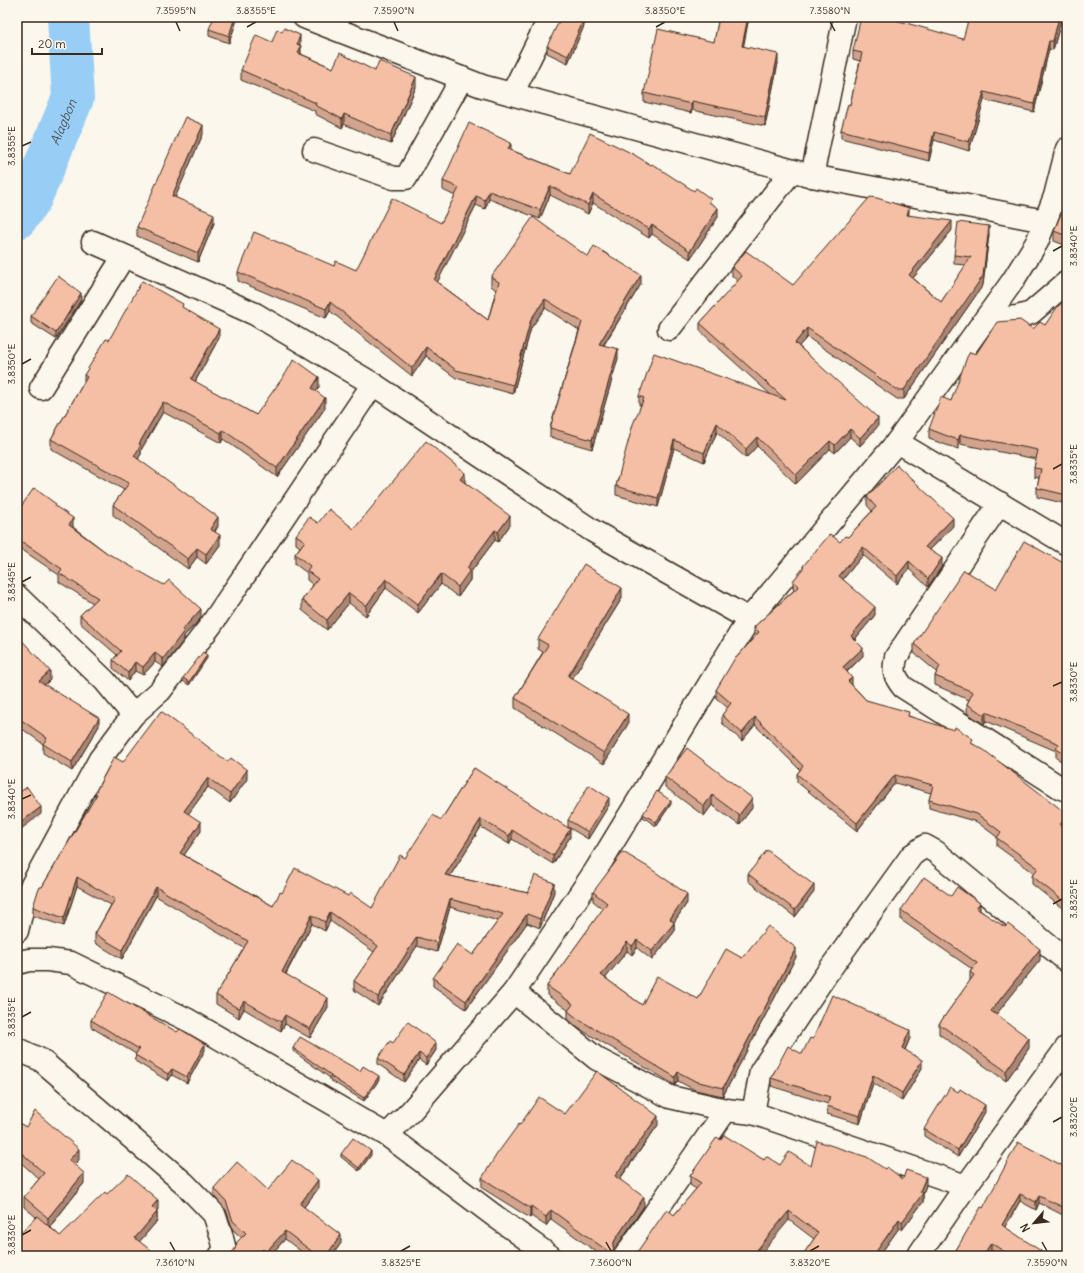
<svg xmlns="http://www.w3.org/2000/svg" width="1084" height="1273" font-family="Delius,sans-serif">
<style>
.lines{fill:none;stroke-linecap:round;stroke-linejoin:round}
.river{stroke:#98cef6;stroke-width:42}
.minor-casing{stroke:#3b2a1e;stroke-width:25}
.minor{stroke:#fbf7ec;stroke-width:22}
.wall{fill:#d2a48e;stroke:#3b2a1e}
.shaded-wall{fill:#ab8674;stroke:#3b2a1e}
.building{fill:#f4bfa5;stroke:#3b2a1e}
.ticks{fill:none;stroke:#3b2a1e;stroke-width:1.5}
.labels{text-anchor:middle;stroke-width:3;stroke-linejoin:round;paint-order:stroke}
.water-label{font-size:13px;font-style:italic;fill:#525354;stroke:#fbf7ec}
.neatline{fill:none;stroke:#3b2a1e;stroke-width:1.5}
.ticks-label{font-size:10px;text-anchor:middle;fill:#3b2a1e}
</style>
<rect width="100%" height="100%" fill="#fbf7ec"/>
<filter id="ink" filterUnits="userSpaceOnUse"><feTurbulence type="fractalNoise" baseFrequency=".025" numOctaves="2"/><feDisplacementMap in="SourceGraphic" scale="8" xChannelSelector="R" yChannelSelector="G"/><feConvolveMatrix kernelMatrix="1 2 1 2 8 2 1 2 1" color-interpolation-filters="sRGB"/></filter>
<g filter="url(#ink)">
<g class="lines">
<path class="river" id="s1" d="M 17,218 L 31,198 L 73,98 L 68,17"/>
<defs>
<g id="minor">
<path d="M 304,17 L 482,86 L 812,176 L 1045,221"/>
<path d="M 512,94 L 550,17"/>
<path d="M 314,150 L 394,178 L 406,178 L 462,78"/>
<path d="M 812,176 L 845,17"/>
<path d="M 93,242 L 255,314 L 373,384 L 593,531 L 749,619"/>
<path d="M 985,320 L 1017,317 L 1031,313 L 1067,282"/>
<path d="M 669,329 L 792,171"/>
<path d="M 41,388 L 124,256"/>
<path d="M 897,442 L 1067,544"/>
<path d="M 1000,503 L 896,657 C 893,671 894,676 903,687 L 1061,788 L 1067,790"/>
<path d="M 17,596 L 105,681 L 133,715"/>
<path d="M 17,931 L 25,898 L 100,759 L 133,715 L 160,691 L 211,625 L 373,384"/>
<path d="M 17,963 L 29,960 L 48,960 L 71,963 L 188,1020 L 387,1135 L 492,1214 L 550,1256"/>
<path d="M 514,992 L 597,1059 L 670,1097 L 726,1110 L 753,1113 L 966,1186"/>
<path d="M 17,1049 L 41,1060 L 184,1183 L 214,1214 L 221,1234 L 225,1250 L 220,1256"/>
<path d="M 753,1113 L 761,1071 L 825,976 L 912,855 L 925,846 L 936,852 L 1067,961"/>
<path d="M 387,1135 L 411,1111 L 514,992 L 596,870 L 749,619 L 897,442 L 1012,282 L 1037,242 L 1055,196 L 1067,149"/>
<path d="M 625,1256 L 726,1110"/>
<path d="M 918,1256 L 966,1186 L 1067,1047"/>
</g>
</defs>
<use href="#minor" class="minor-casing"/>
<use href="#minor" class="minor"/>
</g>
<g class="wall">
<path d="M 238,17 L 229,43 L 209,36 L 209,29 Z"/>
<path d="M 719,17 L 749,17 L 743,46 L 778,63 L 765,126 L 692,110 L 691,113 L 644,102 L 644,93 L 714,42 Z"/>
<path d="M 1062,17 L 1053,50 L 1049,49 L 1034,112 L 984,100 L 969,151 L 934,140 L 929,161 L 841,138 L 841,130 L 850,105 L 860,61 L 853,59 L 853,51 L 963,39 Z"/>
<path d="M 584,26 L 568,63 L 547,53 L 547,46 Z"/>
<path d="M 300,44 L 301,54 L 333,68 L 375,71 L 416,87 L 391,144 L 344,124 L 342,128 L 315,114 L 315,111 L 241,80 L 241,70 Z"/>
<path d="M 203,134 L 175,197 L 214,223 L 198,262 L 137,236 L 137,227 Z"/>
<path d="M 511,150 L 570,174 L 711,203 L 718,217 L 690,259 L 652,234 L 649,238 L 593,203 L 588,214 L 550,195 L 540,219 L 489,199 L 485,209 L 476,205 L 437,282 L 488,320 L 496,290 L 491,286 L 491,277 L 588,257 L 641,284 L 604,345 L 618,358 L 592,449 L 550,437 L 550,428 L 579,330 L 545,308 L 531,328 L 513,394 L 456,378 L 426,356 L 412,376 L 330,311 L 326,318 L 238,281 L 238,272 L 334,266 L 356,270 L 441,223 L 455,196 L 443,190 L 443,181 Z"/>
<path d="M 1067,199 L 1067,246 L 1054,241 L 1054,231 Z"/>
<path d="M 909,216 L 952,230 L 913,278 L 941,302 L 966,265 L 954,264 L 954,255 L 989,234 L 983,285 L 904,399 L 897,399 L 807,337 L 799,346 L 878,426 L 860,446 L 850,437 L 835,453 L 830,449 L 796,484 L 757,446 L 746,458 L 717,432 L 704,462 L 674,448 L 658,507 L 616,495 L 616,486 L 641,405 L 639,405 L 639,396 L 771,395 L 700,331 L 700,323 L 738,281 L 732,276 L 732,267 L 793,285 Z"/>
<path d="M 1067,299 L 1067,504 L 1037,497 L 1037,488 L 1039,478 L 1034,477 L 1034,468 L 1036,459 L 960,444 L 958,449 L 929,439 L 929,429 L 951,401 L 976,354 L 1033,329 L 1045,325 Z"/>
<path d="M 81,300 L 56,339 L 31,323 L 31,316 Z"/>
<path d="M 183,308 L 219,338 L 195,382 L 256,415 L 319,387 L 316,391 L 325,408 L 277,477 L 223,439 L 221,443 L 163,412 L 141,450 L 141,454 L 138,459 L 218,526 L 215,532 L 220,545 L 206,564 L 197,557 L 188,569 L 113,515 L 113,505 L 124,490 L 51,449 L 51,439 L 84,382 L 84,375 L 109,340 Z"/>
<path d="M 465,482 L 510,525 L 498,542 L 495,540 L 470,573 L 470,580 L 458,597 L 441,584 L 418,613 L 386,588 L 366,616 L 349,603 L 327,630 L 302,610 L 302,600 L 313,585 L 307,580 L 307,573 L 295,564 L 295,554 L 300,547 L 296,544 L 296,535 L 354,529 Z"/>
<path d="M 867,497 L 953,526 L 930,550 L 942,566 L 928,587 L 909,569 L 897,584 L 863,555 L 843,579 L 875,615 L 855,639 L 863,656 L 847,672 L 852,685 L 866,700 L 909,716 L 973,744 L 1067,823 L 1064,827 L 1067,830 L 1067,912 L 1032,884 L 1032,876 L 1034,873 L 997,846 L 997,837 L 977,822 L 929,808 L 929,800 L 931,793 L 895,783 L 857,831 L 797,782 L 797,774 L 800,770 L 755,725 L 742,741 L 722,723 L 722,715 L 728,708 L 716,698 L 716,690 L 736,658 L 755,636 L 754,635 L 754,627 L 794,590 L 793,589 L 793,581 L 803,569 L 803,566 L 848,537 L 872,511 L 867,505 Z"/>
<path d="M 17,506 L 20,508 L 56,507 L 73,527 L 107,553 L 201,618 L 184,636 L 184,640 L 163,667 L 155,662 L 143,675 L 135,671 L 128,681 L 113,668 L 113,660 L 117,655 L 80,623 L 80,615 L 93,603 L 59,582 L 59,575 L 18,547 L 18,544 L 17,543 Z"/>
<path d="M 1067,565 L 1067,764 L 1056,758 L 1056,751 L 986,721 L 984,724 L 967,713 L 967,704 L 969,700 L 935,685 L 935,676 L 937,672 L 914,653 L 914,644 L 996,589 Z"/>
<path d="M 622,598 L 572,679 L 628,724 L 604,764 L 515,708 L 515,698 L 543,652 L 538,649 L 538,639 Z"/>
<path d="M 17,635 L 50,680 L 44,685 L 99,726 L 72,771 L 43,753 L 43,744 L 17,725 Z"/>
<path d="M 207,658 L 189,685 L 183,681 L 183,678 Z"/>
<path d="M 123,762 L 247,779 L 230,803 L 208,787 L 188,814 L 201,831 L 184,855 L 273,906 L 282,893 L 372,908 L 405,858 L 441,820 L 474,768 L 570,837 L 553,864 L 512,839 L 509,844 L 481,827 L 450,876 L 528,893 L 554,892 L 540,928 L 527,923 L 466,1009 L 433,986 L 433,978 L 473,955 L 498,921 L 450,907 L 437,952 L 417,946 L 378,1006 L 354,990 L 354,981 L 374,952 L 330,921 L 325,931 L 312,924 L 286,974 L 328,1007 L 310,1038 L 285,1024 L 281,1031 L 244,1009 L 239,1018 L 216,1004 L 216,995 L 244,948 L 156,896 L 122,959 L 95,943 L 95,934 L 111,905 L 77,886 L 64,926 L 33,916 L 33,907 L 42,887 L 95,798 L 95,793 Z"/>
<path d="M 665,777 L 752,808 L 739,825 L 712,805 L 704,816 L 665,787 Z"/>
<path d="M 671,804 L 656,826 L 643,817 L 643,814 Z"/>
<path d="M 609,805 L 588,839 L 568,827 L 568,820 Z"/>
<path d="M 748,874 L 814,892 L 795,917 L 748,881 Z"/>
<path d="M 593,892 L 687,903 L 674,922 L 674,932 L 652,960 L 637,948 L 632,955 L 627,951 L 605,978 L 642,1005 L 698,999 L 742,958 L 796,957 L 723,1096 L 695,1090 L 678,1081 L 675,1085 L 578,1028 L 568,1019 L 568,1010 L 547,995 L 547,986 L 603,909 L 593,901 Z"/>
<path d="M 951,896 L 980,910 L 1040,960 L 996,1014 L 1029,1048 L 1006,1081 L 939,1034 L 939,1024 L 970,981 L 970,972 L 972,969 L 901,920 L 901,910 Z"/>
<path d="M 1067,912 L 1067,924 L 1065,922 L 1065,914 Z"/>
<path d="M 91,1020 L 205,1050 L 187,1083 L 172,1075 L 168,1081 L 135,1061 L 136,1054 L 91,1027 Z"/>
<path d="M 910,1038 L 905,1050 L 922,1068 L 902,1101 L 873,1083 L 860,1124 L 827,1114 L 828,1104 L 771,1086 L 771,1078 L 802,1054 L 813,1039 Z"/>
<path d="M 393,1043 L 436,1050 L 426,1065 L 419,1060 L 404,1082 L 378,1064 L 378,1058 Z"/>
<path d="M 293,1048 L 360,1071 L 379,1080 L 364,1101 L 330,1080 L 330,1078 L 293,1051 Z"/>
<path d="M 985,1112 L 958,1157 L 924,1136 L 924,1129 Z"/>
<path d="M 565,1114 L 658,1125 L 620,1179 L 644,1206 L 615,1249 L 614,1252 L 614,1256 L 602,1256 L 551,1219 L 546,1226 L 531,1216 L 530,1218 L 482,1188 L 482,1178 L 520,1125 Z"/>
<path d="M 17,1122 L 79,1160 L 74,1165 L 84,1183 L 50,1227 L 60,1236 L 107,1194 L 158,1209 L 157,1211 L 157,1221 L 140,1241 L 17,1256 L 36,1217 L 24,1207 L 24,1197 L 39,1179 L 17,1159 Z"/>
<path d="M 721,1140 L 764,1160 L 780,1165 L 885,1169 L 903,1179 L 926,1185 L 923,1194 L 923,1202 L 902,1230 L 899,1228 L 879,1256 L 802,1256 L 814,1239 L 789,1220 L 674,1215 L 696,1189 L 690,1185 L 690,1176 Z"/>
<path d="M 341,1154 L 371,1155 L 359,1171 L 341,1157 Z"/>
<path d="M 1067,1166 L 1067,1217 L 1039,1203 L 1036,1210 L 1020,1201 L 1005,1227 L 1041,1256 L 999,1256 L 991,1250 L 988,1256 L 956,1256 L 956,1250 L 983,1208 Z"/>
<path d="M 214,1188 L 268,1190 L 318,1189 L 304,1207 L 341,1243 L 332,1256 L 307,1256 L 285,1239 L 270,1256 L 229,1256 L 235,1249 L 242,1238 L 233,1230 L 226,1210 L 214,1196 Z"/>
</g>
<g class="shaded-wall">
<path d="M 235,17 L 238,17 L 229,43 L 229,36 Z"/>
<path d="M 748,17 L 749,17 L 742,55 L 742,46 Z"/>
<path d="M 1059,17 L 1062,17 L 1053,50 L 1053,41 Z"/>
<path d="M 584,19 L 584,26 L 568,63 L 568,56 Z"/>
<path d="M 300,35 L 300,44 L 297,53 L 297,44 Z"/>
<path d="M 1049,41 L 1049,49 L 1034,112 L 1034,104 Z"/>
<path d="M 301,46 L 301,55 L 298,53 Z"/>
<path d="M 778,54 L 778,63 L 765,126 L 765,117 Z"/>
<path d="M 416,77 L 416,87 L 391,144 L 391,135 Z"/>
<path d="M 984,92 L 984,100 L 969,151 L 969,142 Z"/>
<path d="M 692,101 L 692,110 L 691,113 L 691,104 Z"/>
<path d="M 344,114 L 344,124 L 342,128 L 342,119 Z"/>
<path d="M 203,125 L 203,134 L 172,205 L 172,196 Z"/>
<path d="M 934,132 L 934,140 L 929,161 L 929,153 Z"/>
<path d="M 511,143 L 511,151 L 508,149 Z"/>
<path d="M 550,186 L 550,195 L 540,219 L 540,210 Z"/>
<path d="M 489,191 L 489,199 L 485,209 L 485,200 Z"/>
<path d="M 593,194 L 593,203 L 588,214 L 588,205 Z"/>
<path d="M 476,196 L 476,205 L 434,289 L 434,280 Z"/>
<path d="M 718,208 L 718,217 L 690,259 L 690,251 Z"/>
<path d="M 909,208 L 909,217 L 907,215 Z"/>
<path d="M 214,214 L 214,223 L 198,262 L 198,253 Z"/>
<path d="M 952,221 L 952,230 L 909,283 L 909,275 Z"/>
<path d="M 652,225 L 652,234 L 649,238 L 649,229 Z"/>
<path d="M 989,226 L 989,234 L 983,285 L 904,399 L 904,390 Z"/>
<path d="M 641,275 L 641,284 L 599,352 L 599,344 Z"/>
<path d="M 81,293 L 81,300 L 56,339 L 56,333 Z"/>
<path d="M 545,299 L 545,308 L 531,328 L 513,394 L 513,385 L 531,319 Z"/>
<path d="M 330,302 L 330,311 L 326,318 L 326,309 Z"/>
<path d="M 807,328 L 807,337 L 795,351 L 795,343 Z"/>
<path d="M 219,329 L 219,338 L 191,389 L 191,379 Z"/>
<path d="M 426,347 L 426,356 L 412,376 L 412,368 Z"/>
<path d="M 618,349 L 618,358 L 592,449 L 592,440 Z"/>
<path d="M 319,377 L 319,387 L 312,398 L 312,388 Z"/>
<path d="M 325,398 L 325,408 L 277,477 L 277,468 Z"/>
<path d="M 163,402 L 163,412 L 141,450 L 141,454 L 134,466 L 134,456 L 139,444 Z"/>
<path d="M 878,418 L 878,426 L 860,446 L 860,438 Z"/>
<path d="M 717,423 L 717,432 L 704,462 L 704,453 Z"/>
<path d="M 850,429 L 850,437 L 835,453 L 835,445 Z"/>
<path d="M 223,430 L 223,439 L 221,443 L 221,433 Z"/>
<path d="M 960,435 L 960,444 L 958,449 L 958,440 Z"/>
<path d="M 757,437 L 757,446 L 746,458 L 746,449 Z"/>
<path d="M 674,440 L 674,448 L 658,507 L 658,498 Z"/>
<path d="M 830,441 L 830,449 L 796,484 L 796,475 Z"/>
<path d="M 465,473 L 465,483 L 460,479 Z"/>
<path d="M 510,516 L 510,525 L 498,542 L 498,532 Z"/>
<path d="M 218,517 L 218,526 L 210,538 L 210,529 Z"/>
<path d="M 73,518 L 73,527 L 69,533 L 69,525 Z"/>
<path d="M 953,518 L 953,526 L 925,555 L 925,547 Z"/>
<path d="M 495,530 L 495,540 L 470,573 L 470,580 L 458,597 L 458,587 L 467,568 Z"/>
<path d="M 220,535 L 220,545 L 206,564 L 206,554 Z"/>
<path d="M 863,547 L 863,555 L 839,584 L 839,576 Z"/>
<path d="M 197,548 L 197,557 L 188,569 L 188,559 Z"/>
<path d="M 942,558 L 942,566 L 928,587 L 928,579 Z"/>
<path d="M 909,561 L 909,569 L 897,584 L 897,576 Z"/>
<path d="M 441,574 L 441,584 L 418,613 L 418,604 Z"/>
<path d="M 386,579 L 386,588 L 366,616 L 366,606 Z"/>
<path d="M 622,588 L 622,598 L 568,686 L 568,676 Z"/>
<path d="M 349,593 L 349,603 L 327,630 L 327,620 Z"/>
<path d="M 875,607 L 875,615 L 851,644 L 851,636 Z"/>
<path d="M 201,609 L 201,618 L 184,636 L 184,640 L 163,667 L 163,659 L 182,630 Z"/>
<path d="M 863,648 L 863,656 L 843,675 L 843,667 Z"/>
<path d="M 155,653 L 155,662 L 143,675 L 143,667 Z"/>
<path d="M 207,655 L 207,658 L 189,685 L 189,682 Z"/>
<path d="M 135,662 L 135,671 L 128,681 L 128,673 Z"/>
<path d="M 50,671 L 50,680 L 39,690 L 39,681 Z"/>
<path d="M 852,678 L 852,686 L 848,681 Z"/>
<path d="M 986,712 L 986,721 L 984,724 L 984,715 Z"/>
<path d="M 628,714 L 628,724 L 604,764 L 604,753 Z"/>
<path d="M 755,717 L 755,725 L 742,741 L 742,733 Z"/>
<path d="M 99,718 L 99,726 L 72,771 L 72,762 Z"/>
<path d="M 247,770 L 247,779 L 230,803 L 230,794 Z"/>
<path d="M 895,775 L 895,783 L 857,831 L 857,823 Z"/>
<path d="M 208,778 L 208,787 L 184,820 L 184,811 Z"/>
<path d="M 712,795 L 712,805 L 704,816 L 704,806 Z"/>
<path d="M 609,798 L 609,805 L 588,839 L 588,832 Z"/>
<path d="M 752,798 L 752,808 L 739,825 L 739,815 Z"/>
<path d="M 671,801 L 671,804 L 656,826 L 656,822 Z"/>
<path d="M 41,807 L 41,814 L 17,832 L 17,825 Z"/>
<path d="M 1067,815 L 1067,823 L 1060,833 L 1060,825 Z"/>
<path d="M 481,819 L 481,827 L 445,884 L 445,875 Z"/>
<path d="M 201,822 L 201,831 L 180,861 L 180,853 Z"/>
<path d="M 570,829 L 570,837 L 553,864 L 553,856 Z"/>
<path d="M 512,830 L 512,839 L 509,844 L 509,836 Z"/>
<path d="M 77,877 L 77,886 L 64,926 L 64,918 Z"/>
<path d="M 554,883 L 554,892 L 540,928 L 540,919 Z"/>
<path d="M 814,885 L 814,892 L 795,917 L 795,910 Z"/>
<path d="M 156,887 L 156,896 L 122,959 L 122,950 Z"/>
<path d="M 687,894 L 687,903 L 670,928 L 670,919 Z"/>
<path d="M 450,899 L 450,907 L 437,952 L 437,943 Z"/>
<path d="M 980,903 L 980,913 L 976,908 Z"/>
<path d="M 330,912 L 330,921 L 325,931 L 325,922 Z"/>
<path d="M 527,914 L 527,923 L 466,1009 L 466,1001 Z"/>
<path d="M 312,915 L 312,924 L 282,980 L 282,972 Z"/>
<path d="M 674,923 L 674,932 L 652,960 L 652,951 Z"/>
<path d="M 417,937 L 417,946 L 378,1006 L 378,997 Z"/>
<path d="M 637,940 L 637,948 L 632,955 L 632,946 Z"/>
<path d="M 627,942 L 627,951 L 601,984 L 601,975 Z"/>
<path d="M 796,948 L 796,957 L 723,1096 L 723,1088 Z"/>
<path d="M 1040,949 L 1040,960 L 991,1021 L 991,1011 Z"/>
<path d="M 328,998 L 328,1007 L 310,1038 L 310,1029 Z"/>
<path d="M 244,1001 L 244,1009 L 239,1018 L 239,1009 Z"/>
<path d="M 285,1015 L 285,1024 L 281,1031 L 281,1022 Z"/>
<path d="M 910,1030 L 910,1038 L 902,1056 L 902,1048 Z"/>
<path d="M 1029,1038 L 1029,1048 L 1006,1081 L 1006,1071 Z"/>
<path d="M 436,1043 L 436,1050 L 426,1065 L 426,1058 Z"/>
<path d="M 205,1044 L 205,1050 L 187,1083 L 187,1077 Z"/>
<path d="M 419,1053 L 419,1060 L 404,1082 L 404,1075 Z"/>
<path d="M 922,1060 L 922,1068 L 902,1101 L 902,1093 Z"/>
<path d="M 172,1069 L 172,1075 L 168,1081 L 168,1074 Z"/>
<path d="M 678,1072 L 678,1081 L 675,1085 L 675,1077 Z"/>
<path d="M 873,1075 L 873,1083 L 860,1124 L 860,1116 Z"/>
<path d="M 379,1076 L 379,1080 L 364,1101 L 364,1098 Z"/>
<path d="M 985,1105 L 985,1112 L 958,1157 L 958,1150 Z"/>
<path d="M 658,1116 L 658,1125 L 615,1185 L 615,1176 Z"/>
<path d="M 79,1149 L 79,1160 L 69,1170 L 69,1160 Z"/>
<path d="M 371,1151 L 371,1155 L 359,1171 L 359,1168 Z"/>
<path d="M 84,1173 L 84,1183 L 48,1229 L 48,1218 Z"/>
<path d="M 926,1177 L 926,1185 L 923,1194 L 923,1202 L 902,1230 L 902,1222 L 920,1191 Z"/>
<path d="M 318,1180 L 318,1189 L 300,1212 L 300,1204 Z"/>
<path d="M 1020,1194 L 1020,1201 L 1002,1232 L 1002,1225 Z"/>
<path d="M 1039,1196 L 1039,1203 L 1036,1210 L 1036,1202 Z"/>
<path d="M 644,1197 L 644,1206 L 615,1249 L 614,1252 L 613,1245 L 615,1240 Z"/>
<path d="M 158,1200 L 158,1209 L 152,1216 L 152,1207 Z"/>
<path d="M 531,1206 L 531,1216 L 530,1218 L 530,1208 Z"/>
<path d="M 551,1210 L 551,1219 L 546,1226 L 546,1217 Z"/>
<path d="M 789,1211 L 789,1220 L 759,1256 L 752,1256 Z"/>
<path d="M 157,1212 L 157,1221 L 135,1247 L 135,1238 Z"/>
<path d="M 899,1219 L 899,1228 L 879,1256 L 873,1256 Z"/>
<path d="M 285,1231 L 285,1239 L 270,1256 L 266,1256 L 266,1252 Z"/>
<path d="M 341,1235 L 341,1243 L 332,1256 L 326,1256 Z"/>
<path d="M 991,1243 L 991,1250 L 988,1256 L 983,1256 Z"/>
<path d="M 263,1249 L 263,1256 L 257,1256 Z"/>
<path d="M 611,1250 L 611,1256 L 609,1256 L 609,1252 Z"/>
<path d="M 1041,1251 L 1041,1256 L 1038,1256 Z"/>
</g>
<g class="building">
<path d="M 214,17 L 235,17 L 229,36 L 209,29 Z"/>
<path d="M 561,17 L 580,17 L 584,19 L 568,56 L 547,46 Z"/>
<path d="M 719,17 L 748,17 L 742,46 L 778,54 L 765,117 L 692,101 L 691,104 L 644,93 L 658,29 L 714,42 Z"/>
<path d="M 861,17 L 885,17 L 963,39 L 969,17 L 1059,17 L 1053,41 L 1049,41 L 1034,104 L 984,92 L 969,142 L 934,132 L 929,153 L 841,130 L 848,104 L 850,105 L 862,53 L 853,51 Z"/>
<path d="M 284,28 L 300,35 L 297,44 L 301,46 L 298,53 L 333,68 L 340,53 L 375,71 L 379,61 L 416,77 L 391,135 L 344,114 L 342,119 L 315,105 L 316,103 L 241,70 L 256,35 L 272,42 L 277,29 L 282,32 Z"/>
<path d="M 185,117 L 203,125 L 172,196 L 214,214 L 198,253 L 137,227 Z"/>
<path d="M 469,123 L 511,143 L 508,149 L 570,174 L 590,133 L 633,154 L 651,165 L 652,164 L 694,191 L 696,188 L 711,199 L 709,202 L 718,208 L 690,251 L 652,225 L 649,229 L 593,194 L 588,205 L 550,186 L 540,210 L 489,191 L 485,200 L 476,196 L 434,280 L 488,320 L 499,282 L 491,277 L 533,217 L 588,257 L 594,246 L 641,275 L 599,344 L 618,349 L 592,440 L 550,428 L 582,322 L 545,299 L 531,319 L 513,385 L 456,370 L 426,347 L 412,368 L 330,302 L 326,309 L 238,272 L 254,232 L 334,266 L 336,261 L 356,270 L 392,198 L 441,223 L 459,188 L 443,181 Z"/>
<path d="M 870,197 L 877,198 L 909,208 L 907,215 L 952,221 L 909,275 L 941,302 L 971,257 L 954,255 L 958,222 L 989,226 L 983,276 L 904,390 L 897,390 L 807,328 L 795,343 L 878,418 L 860,438 L 850,429 L 835,445 L 830,441 L 796,475 L 757,437 L 746,449 L 717,423 L 704,453 L 674,440 L 658,498 L 616,486 L 633,424 L 644,398 L 639,396 L 654,353 L 786,400 L 700,323 L 742,276 L 732,267 L 746,251 L 793,285 Z"/>
<path d="M 1067,199 L 1067,236 L 1054,231 Z"/>
<path d="M 58,276 L 81,293 L 56,333 L 31,316 Z"/>
<path d="M 142,281 L 183,304 L 182,307 L 219,329 L 191,379 L 256,415 L 286,373 L 294,359 L 319,377 L 312,388 L 325,398 L 277,468 L 223,430 L 221,433 L 163,402 L 139,444 L 141,445 L 134,456 L 218,517 L 210,529 L 220,535 L 206,554 L 197,548 L 188,559 L 113,505 L 129,483 L 51,439 L 87,377 L 84,375 L 106,339 L 109,340 Z"/>
<path d="M 1067,299 L 1067,495 L 1037,488 L 1041,469 L 1034,468 L 1038,450 L 960,435 L 958,440 L 929,429 L 941,397 L 951,401 L 967,357 L 970,352 L 976,354 L 997,322 L 1020,320 L 1033,329 L 1040,322 L 1045,325 L 1058,306 Z"/>
<path d="M 426,441 L 465,473 L 460,479 L 510,516 L 498,532 L 495,530 L 467,568 L 470,570 L 458,587 L 441,574 L 418,604 L 386,579 L 366,606 L 349,593 L 327,620 L 302,600 L 318,579 L 307,571 L 310,566 L 295,554 L 305,541 L 296,535 L 309,517 L 318,523 L 329,509 L 354,529 Z"/>
<path d="M 897,465 L 953,518 L 925,547 L 942,558 L 928,579 L 909,561 L 897,576 L 863,547 L 839,576 L 875,607 L 851,636 L 863,648 L 843,667 L 852,678 L 848,681 L 866,700 L 909,712 L 908,716 L 954,730 L 955,727 L 973,739 L 971,743 L 984,750 L 1067,814 L 1067,815 L 1060,825 L 1067,830 L 1067,904 L 1032,876 L 1038,868 L 997,838 L 1001,832 L 977,814 L 929,800 L 933,785 L 895,775 L 857,823 L 797,774 L 803,766 L 755,717 L 742,733 L 722,715 L 731,703 L 716,690 L 735,658 L 736,658 L 759,632 L 754,627 L 755,626 L 799,586 L 793,581 L 804,567 L 803,566 L 830,534 L 840,542 L 845,536 L 848,537 L 876,507 L 867,497 Z"/>
<path d="M 34,488 L 56,504 L 55,506 L 73,518 L 69,525 L 107,553 L 164,585 L 169,580 L 201,609 L 182,630 L 184,631 L 163,659 L 155,653 L 143,667 L 135,662 L 128,673 L 113,660 L 121,651 L 80,615 L 98,598 L 59,573 L 62,569 L 18,539 L 20,536 L 17,534 L 17,506 L 20,508 Z"/>
<path d="M 1024,541 L 1067,565 L 1067,755 L 1056,749 L 1059,744 L 986,712 L 984,715 L 967,704 L 973,692 L 935,676 L 940,666 L 914,644 L 964,570 L 996,589 Z"/>
<path d="M 584,564 L 622,588 L 568,676 L 628,714 L 604,753 L 515,698 L 548,645 L 538,639 Z"/>
<path d="M 17,635 L 50,671 L 39,681 L 99,718 L 72,762 L 43,744 L 47,738 L 17,717 Z"/>
<path d="M 203,652 L 207,655 L 189,682 L 183,678 Z"/>
<path d="M 161,711 L 228,762 L 231,758 L 247,770 L 230,794 L 208,778 L 184,811 L 201,822 L 180,853 L 273,906 L 280,892 L 282,893 L 295,868 L 348,896 L 350,893 L 372,908 L 400,855 L 405,858 L 433,815 L 441,820 L 474,768 L 570,829 L 553,856 L 512,830 L 509,836 L 481,819 L 445,875 L 528,893 L 535,875 L 554,883 L 540,919 L 527,914 L 466,1001 L 433,978 L 457,944 L 473,955 L 503,914 L 450,899 L 437,943 L 417,937 L 378,997 L 354,981 L 378,946 L 330,912 L 325,922 L 312,915 L 282,972 L 328,998 L 310,1029 L 285,1015 L 281,1022 L 244,1001 L 239,1009 L 216,995 L 248,941 L 156,887 L 122,950 L 95,934 L 115,899 L 77,877 L 64,918 L 33,907 L 37,894 L 40,887 L 42,887 L 97,794 L 95,793 L 114,757 L 123,762 Z"/>
<path d="M 687,748 L 752,798 L 739,815 L 712,795 L 704,806 L 665,777 Z"/>
<path d="M 589,785 L 609,798 L 588,832 L 568,820 Z"/>
<path d="M 27,787 L 41,807 L 17,825 L 17,794 Z"/>
<path d="M 657,791 L 671,801 L 656,822 L 643,814 Z"/>
<path d="M 767,850 L 814,885 L 795,910 L 748,874 Z"/>
<path d="M 623,852 L 648,867 L 687,894 L 670,919 L 674,923 L 652,951 L 637,940 L 632,946 L 627,942 L 601,975 L 642,1005 L 657,976 L 698,999 L 726,949 L 742,958 L 768,926 L 796,948 L 723,1088 L 695,1081 L 678,1072 L 675,1077 L 578,1019 L 568,1011 L 573,1004 L 547,986 L 607,903 L 593,892 Z"/>
<path d="M 924,877 L 951,896 L 957,887 L 980,903 L 976,908 L 1005,927 L 1008,924 L 1040,949 L 991,1011 L 1029,1038 L 1006,1071 L 939,1024 L 974,975 L 970,972 L 977,963 L 901,910 Z"/>
<path d="M 1067,912 L 1067,916 L 1065,914 Z"/>
<path d="M 108,992 L 177,1032 L 180,1029 L 205,1044 L 187,1077 L 172,1069 L 168,1074 L 135,1055 L 139,1049 L 91,1020 Z"/>
<path d="M 832,995 L 910,1030 L 902,1048 L 922,1060 L 902,1093 L 873,1075 L 860,1116 L 827,1106 L 830,1097 L 771,1078 L 788,1046 L 802,1054 L 810,1038 L 813,1039 Z"/>
<path d="M 408,1022 L 436,1043 L 426,1058 L 419,1053 L 404,1075 L 378,1058 L 390,1041 L 393,1043 Z"/>
<path d="M 300,1037 L 360,1071 L 363,1066 L 379,1076 L 364,1098 L 330,1076 L 331,1075 L 293,1048 Z"/>
<path d="M 597,1071 L 658,1116 L 615,1176 L 644,1197 L 615,1240 L 613,1245 L 614,1252 L 611,1250 L 609,1252 L 551,1210 L 546,1217 L 531,1206 L 530,1208 L 482,1178 L 497,1154 L 519,1124 L 520,1125 L 539,1097 L 565,1114 Z"/>
<path d="M 950,1087 L 958,1092 L 960,1089 L 985,1105 L 958,1150 L 924,1129 Z"/>
<path d="M 35,1111 L 79,1149 L 69,1160 L 84,1173 L 48,1218 L 24,1197 L 44,1173 L 17,1149 L 17,1122 L 26,1127 Z"/>
<path d="M 724,1135 L 764,1160 L 766,1156 L 780,1165 L 789,1152 L 811,1166 L 817,1141 L 867,1157 L 885,1169 L 887,1167 L 903,1179 L 906,1170 L 926,1177 L 920,1191 L 923,1193 L 902,1222 L 899,1219 L 873,1256 L 802,1256 L 818,1233 L 789,1211 L 752,1256 L 633,1256 L 635,1255 L 667,1209 L 674,1215 L 701,1183 L 690,1176 L 717,1137 L 721,1140 Z"/>
<path d="M 353,1138 L 371,1151 L 359,1168 L 341,1154 Z"/>
<path d="M 1018,1142 L 1063,1166 L 1063,1164 L 1067,1166 L 1067,1209 L 1039,1196 L 1036,1202 L 1020,1194 L 1002,1225 L 1041,1251 L 1038,1256 L 1011,1256 L 991,1243 L 983,1256 L 967,1256 L 956,1250 L 981,1207 L 983,1208 Z"/>
<path d="M 292,1160 L 318,1180 L 300,1204 L 341,1235 L 326,1256 L 318,1256 L 285,1231 L 266,1252 L 263,1249 L 257,1256 L 229,1256 L 235,1249 L 237,1242 L 246,1233 L 233,1221 L 226,1201 L 214,1188 L 237,1162 L 268,1190 Z"/>
<path d="M 128,1174 L 158,1200 L 152,1207 L 157,1212 L 135,1238 L 158,1256 L 17,1256 L 17,1237 L 37,1216 L 60,1236 L 105,1192 L 107,1194 Z"/>
</g>
</g>
<path class="ticks" d="M 176,22 L 180,31M 394,22 L 398,31M 830,22 L 835,31M 247,27 L 256,22M 656,27 L 665,22M 22,146 L 31,142M 1053,251 L 1062,246M 22,364 L 31,359M 1053,469 L 1062,464M 22,582 L 31,577M 1053,686 L 1062,682M 22,799 L 31,795M 1053,904 L 1062,899M 22,1017 L 31,1012M 1053,1122 L 1062,1117M 22,1235 L 31,1230M 170,1242 L 175,1251M 606,1242 L 611,1251M 1042,1242 L 1047,1251M 401,1251 L 410,1246M 810,1251 L 819,1246"/>
<g class="labels">
<g class="water-label">
<text dy="5" stroke="none"><textPath href="#s1" startOffset="107">Alagbon</textPath></text>
</g>
</g>
<rect width="1084" height="1273" fill="none" stroke="#fbf7ec" stroke-width="44"/>
<g transform="translate(1034 1223) rotate(242)" stroke="#fbf7ec" stroke-width="3" paint-order="stroke">
<path d="M0-3L7 15L0 10L-7 15Z" fill="#3b2a1e"/>
<text y="-6" font-size="11" font-weight="bold" text-anchor="middle" fill="#3b2a1e">N</text>
</g>
<path d="M32 48v6h70v-6" fill="none" stroke="#3b2a1e" stroke-width="2"/>
<text x="38" y="48" font-size="12" fill="#3b2a1e" stroke="#fbf7ec" stroke-width="3" paint-order="stroke">20 m</text>
<rect x="22" y="22" width="1040" height="1229" class="neatline"/>
<g class="ticks-label">
<text x="176" y="14">7.3595°N</text>
<text x="256" y="14">3.8355°E</text>
<text x="394" y="14">7.3590°N</text>
<text x="665" y="14">3.8350°E</text>
<text x="830" y="14">7.3580°N</text>
<text transform="translate(11 146) rotate(-90)" y="4">3.8355°E</text>
<text transform="translate(1073 246) rotate(-90)" y="4">3.8340°E</text>
<text transform="translate(11 364) rotate(-90)" y="4">3.8350°E</text>
<text transform="translate(1073 464) rotate(-90)" y="4">3.8335°E</text>
<text transform="translate(11 582) rotate(-90)" y="4">3.8345°E</text>
<text transform="translate(1073 682) rotate(-90)" y="4">3.8330°E</text>
<text transform="translate(11 799) rotate(-90)" y="4">3.8340°E</text>
<text transform="translate(1073 899) rotate(-90)" y="4">3.8325°E</text>
<text transform="translate(11 1017) rotate(-90)" y="4">3.8335°E</text>
<text transform="translate(1073 1117) rotate(-90)" y="4">3.8320°E</text>
<text transform="translate(11 1235) rotate(-90)" y="4">3.8330°E</text>
<text x="175" y="1266">7.3610°N</text>
<text x="401" y="1266">3.8325°E</text>
<text x="611" y="1266">7.3600°N</text>
<text x="810" y="1266">3.8320°E</text>
<text x="1047" y="1266">7.3590°N</text>
</g>
</svg>
